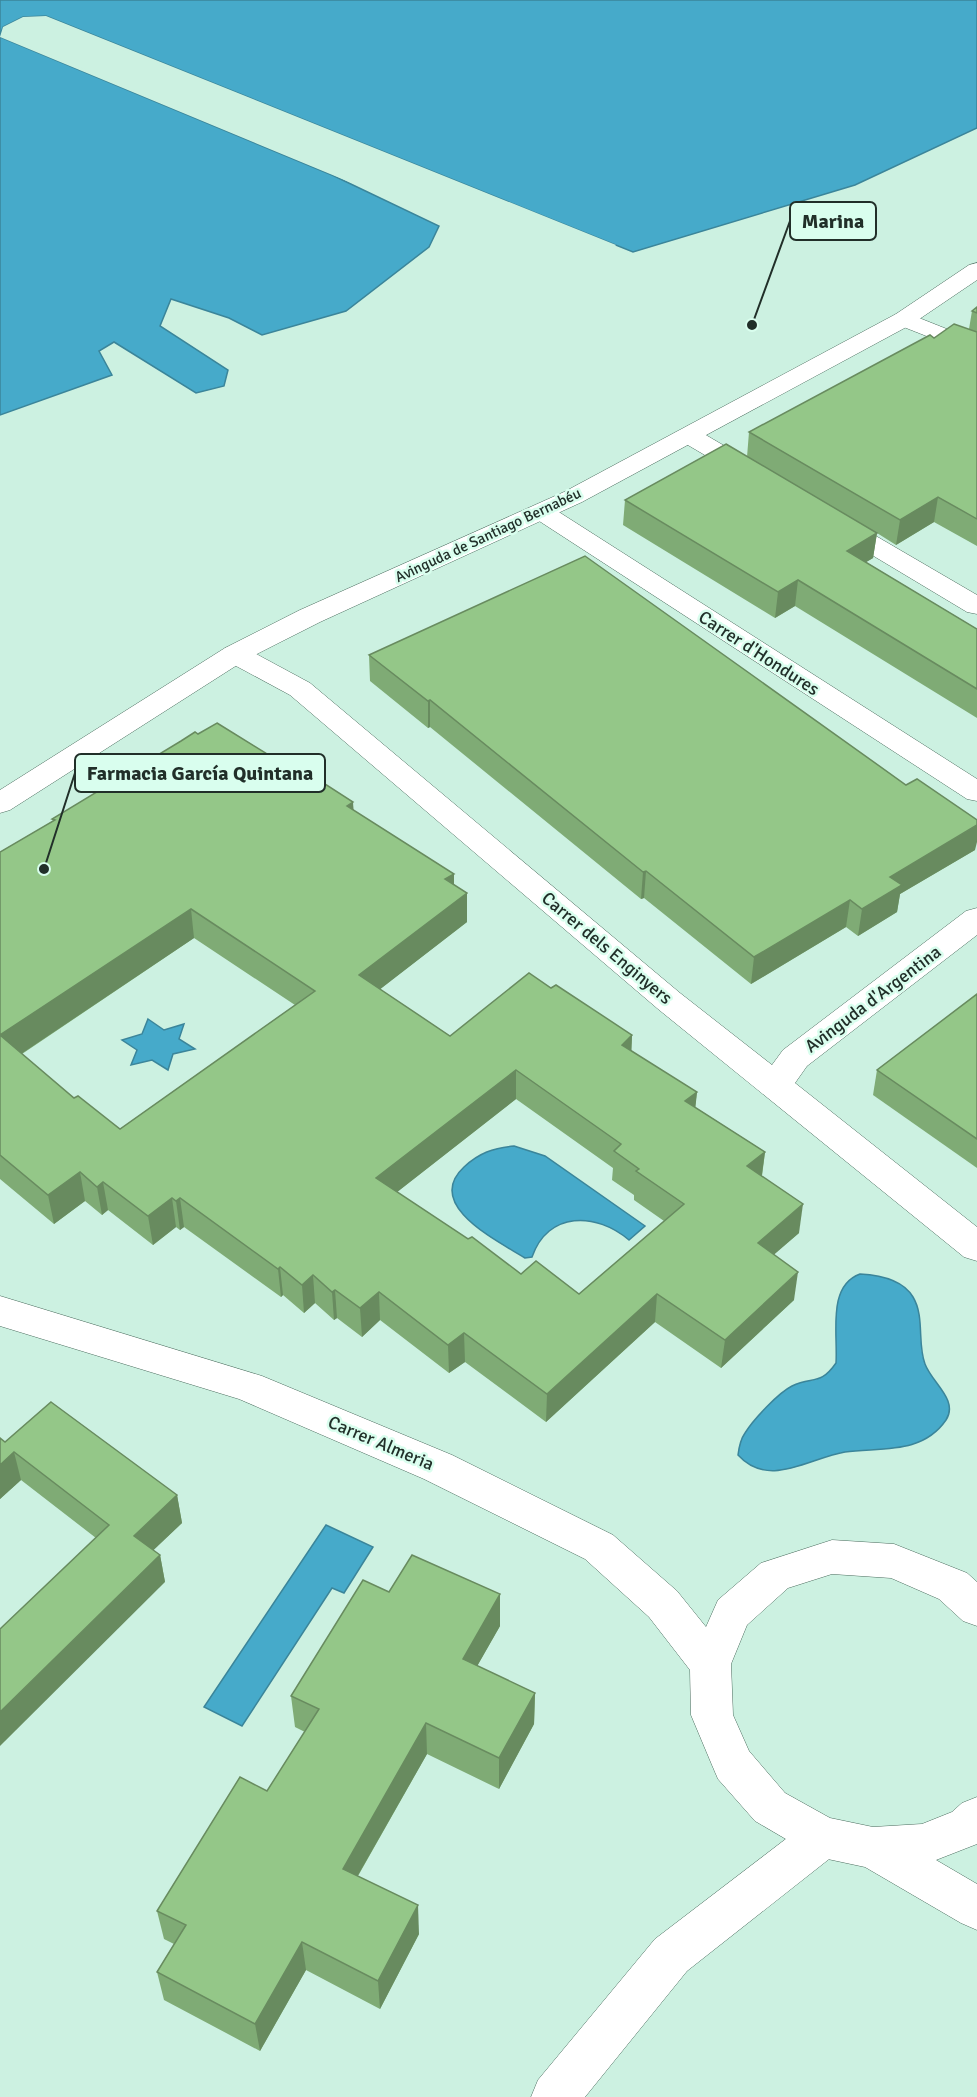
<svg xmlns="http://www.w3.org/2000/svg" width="977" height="2097" font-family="Signika,sans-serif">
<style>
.water{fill:#46aaca;stroke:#3b859a;stroke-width:1.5}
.pier{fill:#ccf1e1}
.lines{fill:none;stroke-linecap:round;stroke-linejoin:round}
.street-casing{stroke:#4c6d5f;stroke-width:1}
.secondary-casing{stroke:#4c6d5f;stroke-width:1}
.street{fill:#fff;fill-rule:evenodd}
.secondary{fill:#fff;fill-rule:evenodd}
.wall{fill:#7fab75;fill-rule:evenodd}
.shaded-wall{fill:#688b5f}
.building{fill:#94c788;stroke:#688b5f;stroke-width:1.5;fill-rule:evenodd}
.labels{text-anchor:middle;stroke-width:5;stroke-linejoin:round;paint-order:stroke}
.far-street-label{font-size:15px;fill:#212f29;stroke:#d9feee}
.street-label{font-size:18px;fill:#212f29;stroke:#d9feee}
.leader{fill:none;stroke:#212f29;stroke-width:2}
.callout-dot{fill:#212f29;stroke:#d9feee;stroke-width:2}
.callout{fill:#d9feee;stroke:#212f29;stroke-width:2}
.callout-label{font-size:20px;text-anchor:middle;font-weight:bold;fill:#212f29}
</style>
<rect width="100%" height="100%" fill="#ccf1e1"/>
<g class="water">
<path d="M 0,0 L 977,0 L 977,128 L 855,185 L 633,252 L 46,16 L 23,17 L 3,27 L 0,36 Z"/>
<path d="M 0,37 L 332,175 L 439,226 L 429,247 L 346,311 L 262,335 L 229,318 L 171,299 L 160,326 L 228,370 L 224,386 L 196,393 L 114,342 L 99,351 L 112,375 L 0,415 Z"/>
<path d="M 148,1019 L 164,1030 L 184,1024 L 179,1039 L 195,1049 L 173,1054 L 168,1070 L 152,1060 L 131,1065 L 137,1050 L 122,1040 L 142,1034 Z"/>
<path d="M 514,1146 L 545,1156 L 645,1226 L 629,1240 C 596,1212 548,1211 532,1257 L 525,1258 C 498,1241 423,1205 464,1167 C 479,1153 493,1148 514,1146 Z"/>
<path d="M 860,1274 C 879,1275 903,1280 913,1297 C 925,1317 917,1343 925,1364 C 932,1383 959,1400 946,1420 C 922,1455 880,1447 845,1452 C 809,1458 769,1489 738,1455 C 739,1447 740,1440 745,1433 C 753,1420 778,1393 792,1386 C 813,1376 820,1386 836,1363 C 838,1333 827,1286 860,1274 Z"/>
<path d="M 326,1525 L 373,1547 L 344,1593 L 332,1588 L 242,1726 L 204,1707 Z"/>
</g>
<path class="pier" d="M 46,16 L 616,245 L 614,247 L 46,19 L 24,20 L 6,30 L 3,35 L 334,173 L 376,193 L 0,37 L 3,27 L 23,17 Z"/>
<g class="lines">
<defs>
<g id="street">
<path d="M 904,312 L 977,341 L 977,356 L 896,324 L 892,319 L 896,314 Z"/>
<path d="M 690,429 L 699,431 L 762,468 L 766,473 L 762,478 L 753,481 L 744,478 L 681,441 L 678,436 L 681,431 Z"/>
<path d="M 542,504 L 551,507 L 977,779 L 977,801 L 967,799 L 533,517 L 529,512 L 533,507 Z"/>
<path d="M 836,515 L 845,518 L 977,595 L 977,614 L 967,612 L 827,528 L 823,523 L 827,518 Z"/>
<path d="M 235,646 L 245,648 L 310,683 L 680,993 L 772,1065 L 783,1050 L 966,911 L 977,908 L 977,935 L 807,1066 L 795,1083 L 977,1227 L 977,1261 L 964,1257 L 658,1009 L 290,695 L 225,660 L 221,654 L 225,648 Z"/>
<path d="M 823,1816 L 838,1822 L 845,1837 L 838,1852 L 687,1971 L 585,2097 L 531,2097 L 538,2080 L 655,1939 L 808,1822 Z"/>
</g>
<g id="secondary">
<path d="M 977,263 L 977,280 L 912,324 L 582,502 L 320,622 L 245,660 L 10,810 L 0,813 L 0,790 L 225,648 L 300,610 L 564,492 L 896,314 L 969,265 Z"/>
<path d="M 0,1296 L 262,1376 L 452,1455 L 613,1535 L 677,1591 L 706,1627 L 718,1600 L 761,1563 L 832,1540 L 894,1544 L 967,1573 L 977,1582 L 977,1626 L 963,1621 L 939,1599 L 891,1578 L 832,1574 L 788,1588 L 747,1625 L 731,1664 L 733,1715 L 749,1751 L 785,1793 L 830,1818 L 873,1827 L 922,1824 L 952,1812 L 962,1803 L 977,1797 L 977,1844 L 936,1860 L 977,1884 L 977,1930 L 961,1923 L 865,1867 L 823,1858 L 808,1852 L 755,1821 L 718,1779 L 712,1765 L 691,1715 L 690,1670 L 649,1617 L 585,1559 L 424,1479 L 239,1399 L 0,1326 Z"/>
</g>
</defs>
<use href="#street" class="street-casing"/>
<use href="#secondary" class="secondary-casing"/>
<use href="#street" class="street"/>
<use href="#secondary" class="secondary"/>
</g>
<g class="wall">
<path d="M 977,307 L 977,546 L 934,522 L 896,545 L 877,533 L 873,558 L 866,562 L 977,629 L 977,718 L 795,606 L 775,618 L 623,525 L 625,500 L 747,457 L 749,432 L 934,338 L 969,329 L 972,311 Z"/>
<path d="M 369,655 L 975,850 L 900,894 L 897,912 L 858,936 L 846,927 L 751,984 L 644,898 L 641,899 L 430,727 L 428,728 L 370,681 Z"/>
<path d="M 198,734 L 353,810 L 454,874 L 454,885 L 467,922 L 380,989 L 450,1036 L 551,988 L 632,1035 L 631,1051 L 697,1092 L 695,1107 L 765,1152 L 762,1176 L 799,1233 L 774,1254 L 794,1300 L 721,1368 L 655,1322 L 546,1422 L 465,1362 L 449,1373 L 380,1320 L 362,1337 L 337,1318 L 334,1320 L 315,1303 L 304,1313 L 283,1295 L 281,1297 L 184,1227 L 180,1230 L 176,1227 L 153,1245 L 108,1210 L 102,1215 L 85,1201 L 54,1224 L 0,1179 L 0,852 L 53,821 L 52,819 ZM 194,938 L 295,1005 L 120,1129 L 74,1098 L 22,1054 ZM 516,1099 L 613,1168 L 612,1180 L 634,1195 L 634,1200 L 664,1221 L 579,1294 L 521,1274 L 397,1192 Z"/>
<path d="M 977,994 L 977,1168 L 873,1095 L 877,1070 Z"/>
<path d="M 0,1438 L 5,1442 L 177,1495 L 182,1523 L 153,1550 L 160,1555 L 165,1582 L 96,1538 L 21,1480 L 0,1499 Z"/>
<path d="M 389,1592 L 500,1594 L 500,1626 L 477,1666 L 535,1693 L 534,1724 L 499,1789 L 427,1754 L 358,1876 L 419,1934 L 380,2009 L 306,1970 L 260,2051 L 164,2000 L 157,1972 L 174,1944 L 164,1939 L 157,1911 L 267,1791 L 305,1732 L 295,1727 L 291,1696 Z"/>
</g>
<g class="shaded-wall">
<path d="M 938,497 L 934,522 L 896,545 L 900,520 Z"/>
<path d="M 877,533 L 873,558 L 843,576 L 847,551 Z"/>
<path d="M 798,580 L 795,606 L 775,618 L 778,592 Z"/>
<path d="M 430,700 L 430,727 L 428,728 L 428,701 Z"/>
<path d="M 353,802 L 355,831 L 347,806 Z"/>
<path d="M 977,825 L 977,842 L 975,850 L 900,894 L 897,912 L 858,936 L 862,909 L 890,877 Z"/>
<path d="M 646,871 L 644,898 L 641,899 L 643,872 Z"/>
<path d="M 454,874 L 454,903 L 445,879 Z"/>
<path d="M 467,893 L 467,922 L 361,1004 L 359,975 Z"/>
<path d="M 850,900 L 846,927 L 751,984 L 754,957 Z"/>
<path d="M 191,909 L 194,938 L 6,1064 L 0,1035 Z"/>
<path d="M 632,1035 L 631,1064 L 622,1045 Z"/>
<path d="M 516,1070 L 516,1099 L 378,1207 L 376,1178 Z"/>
<path d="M 697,1092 L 694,1121 L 685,1101 Z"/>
<path d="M 765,1152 L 761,1181 L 747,1166 Z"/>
<path d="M 80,1172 L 85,1201 L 54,1224 L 48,1195 Z"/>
<path d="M 103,1182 L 108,1210 L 102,1215 L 97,1187 Z"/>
<path d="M 172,1198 L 176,1227 L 153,1245 L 148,1216 Z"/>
<path d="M 180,1198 L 184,1227 L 180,1230 L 176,1201 Z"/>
<path d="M 803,1204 L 799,1233 L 755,1271 L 758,1243 Z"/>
<path d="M 280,1267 L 283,1295 L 281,1297 L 278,1269 Z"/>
<path d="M 798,1272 L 794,1300 L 721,1368 L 725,1340 Z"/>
<path d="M 313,1275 L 315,1303 L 304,1313 L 302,1285 Z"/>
<path d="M 335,1290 L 337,1318 L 334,1320 L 332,1292 Z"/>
<path d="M 379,1292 L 380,1320 L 362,1337 L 360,1308 Z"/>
<path d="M 657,1294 L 655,1322 L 546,1422 L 547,1394 Z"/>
<path d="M 464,1333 L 465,1362 L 449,1373 L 448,1345 Z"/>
<path d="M 14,1452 L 21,1480 L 0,1499 L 0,1465 Z"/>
<path d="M 177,1495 L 182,1523 L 140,1563 L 134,1536 Z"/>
<path d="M 160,1555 L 165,1582 L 0,1746 L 0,1712 Z"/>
<path d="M 500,1594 L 500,1626 L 463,1691 L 463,1659 Z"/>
<path d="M 535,1693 L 534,1724 L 499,1789 L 499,1758 Z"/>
<path d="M 426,1723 L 427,1754 L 345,1898 L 343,1869 Z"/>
<path d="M 418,1905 L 419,1934 L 380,2009 L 378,1981 Z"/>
<path d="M 302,1942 L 306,1970 L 260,2051 L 255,2024 Z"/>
</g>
<g class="building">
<path d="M 977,307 L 977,313 L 972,311 Z"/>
<path d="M 954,324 L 977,332 L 977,519 L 938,497 L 900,520 L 749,432 L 930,335 L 934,338 Z"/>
<path d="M 726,444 L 877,533 L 847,551 L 977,629 L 977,689 L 798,580 L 778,592 L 625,500 Z"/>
<path d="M 585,556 L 906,785 L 917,779 L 977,820 L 977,825 L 890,877 L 902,885 L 862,909 L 850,900 L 754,957 L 646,871 L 643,872 L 430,700 L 428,701 L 369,655 Z"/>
<path d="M 217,723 L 285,765 L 291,762 L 353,802 L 347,806 L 454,874 L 445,879 L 467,893 L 359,975 L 450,1036 L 529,973 L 551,988 L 556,985 L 632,1035 L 622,1045 L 697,1092 L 685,1101 L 765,1152 L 747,1166 L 803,1204 L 758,1243 L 798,1272 L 725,1340 L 657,1294 L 547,1394 L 464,1333 L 448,1345 L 379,1292 L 360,1308 L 335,1290 L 332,1292 L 313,1275 L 302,1285 L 280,1267 L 278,1269 L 180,1198 L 176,1201 L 172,1198 L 148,1216 L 103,1182 L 97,1187 L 80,1172 L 48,1195 L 0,1155 L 0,852 L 55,820 L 52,819 L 181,741 L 195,732 L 198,734 ZM 191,909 L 315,991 L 120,1129 L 78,1096 L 74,1098 L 0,1035 ZM 516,1070 L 621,1144 L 614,1151 L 639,1169 L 636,1171 L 684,1204 L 579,1294 L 536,1261 L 521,1274 L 472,1237 L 468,1239 L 376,1178 Z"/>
<path d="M 977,994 L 977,1139 L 877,1070 Z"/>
<path d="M 51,1402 L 177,1495 L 134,1536 L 160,1555 L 0,1712 L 0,1629 L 109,1525 L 14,1452 L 0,1465 L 0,1438 L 5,1442 Z"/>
<path d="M 412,1555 L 500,1594 L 463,1659 L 535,1693 L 499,1758 L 426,1723 L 343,1869 L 418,1905 L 378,1981 L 302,1942 L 255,2024 L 157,1972 L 186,1925 L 157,1911 L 240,1777 L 267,1791 L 319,1709 L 291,1696 L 363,1580 L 389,1592 Z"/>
</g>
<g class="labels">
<g class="far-street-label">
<text transform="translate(488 535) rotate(-25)" y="5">Avinguda de Santiago Bernabéu</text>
</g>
<g class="street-label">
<text transform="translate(759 653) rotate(33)" y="6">Carrer d'Hondures</text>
<text transform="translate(607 948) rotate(40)" y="6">Carrer dels Enginyers</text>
<text transform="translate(873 999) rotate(-37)" y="6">Avinguda d'Argentina</text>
<text transform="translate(381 1443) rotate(23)" y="6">Carrer Almeria</text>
</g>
</g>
<path class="leader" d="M752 325L790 221M44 869L75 773"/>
<g class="callout-dot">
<circle cx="752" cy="325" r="6"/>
<circle cx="44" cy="869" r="6"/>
</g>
<g class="callout">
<rect x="790" y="202" width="86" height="38" rx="6"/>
<rect x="75" y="754" width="250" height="38" rx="6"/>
</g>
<g class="callout-label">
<text x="833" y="228">Marina</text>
<text x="200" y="780">Farmacia García Quintana</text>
</g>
</svg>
